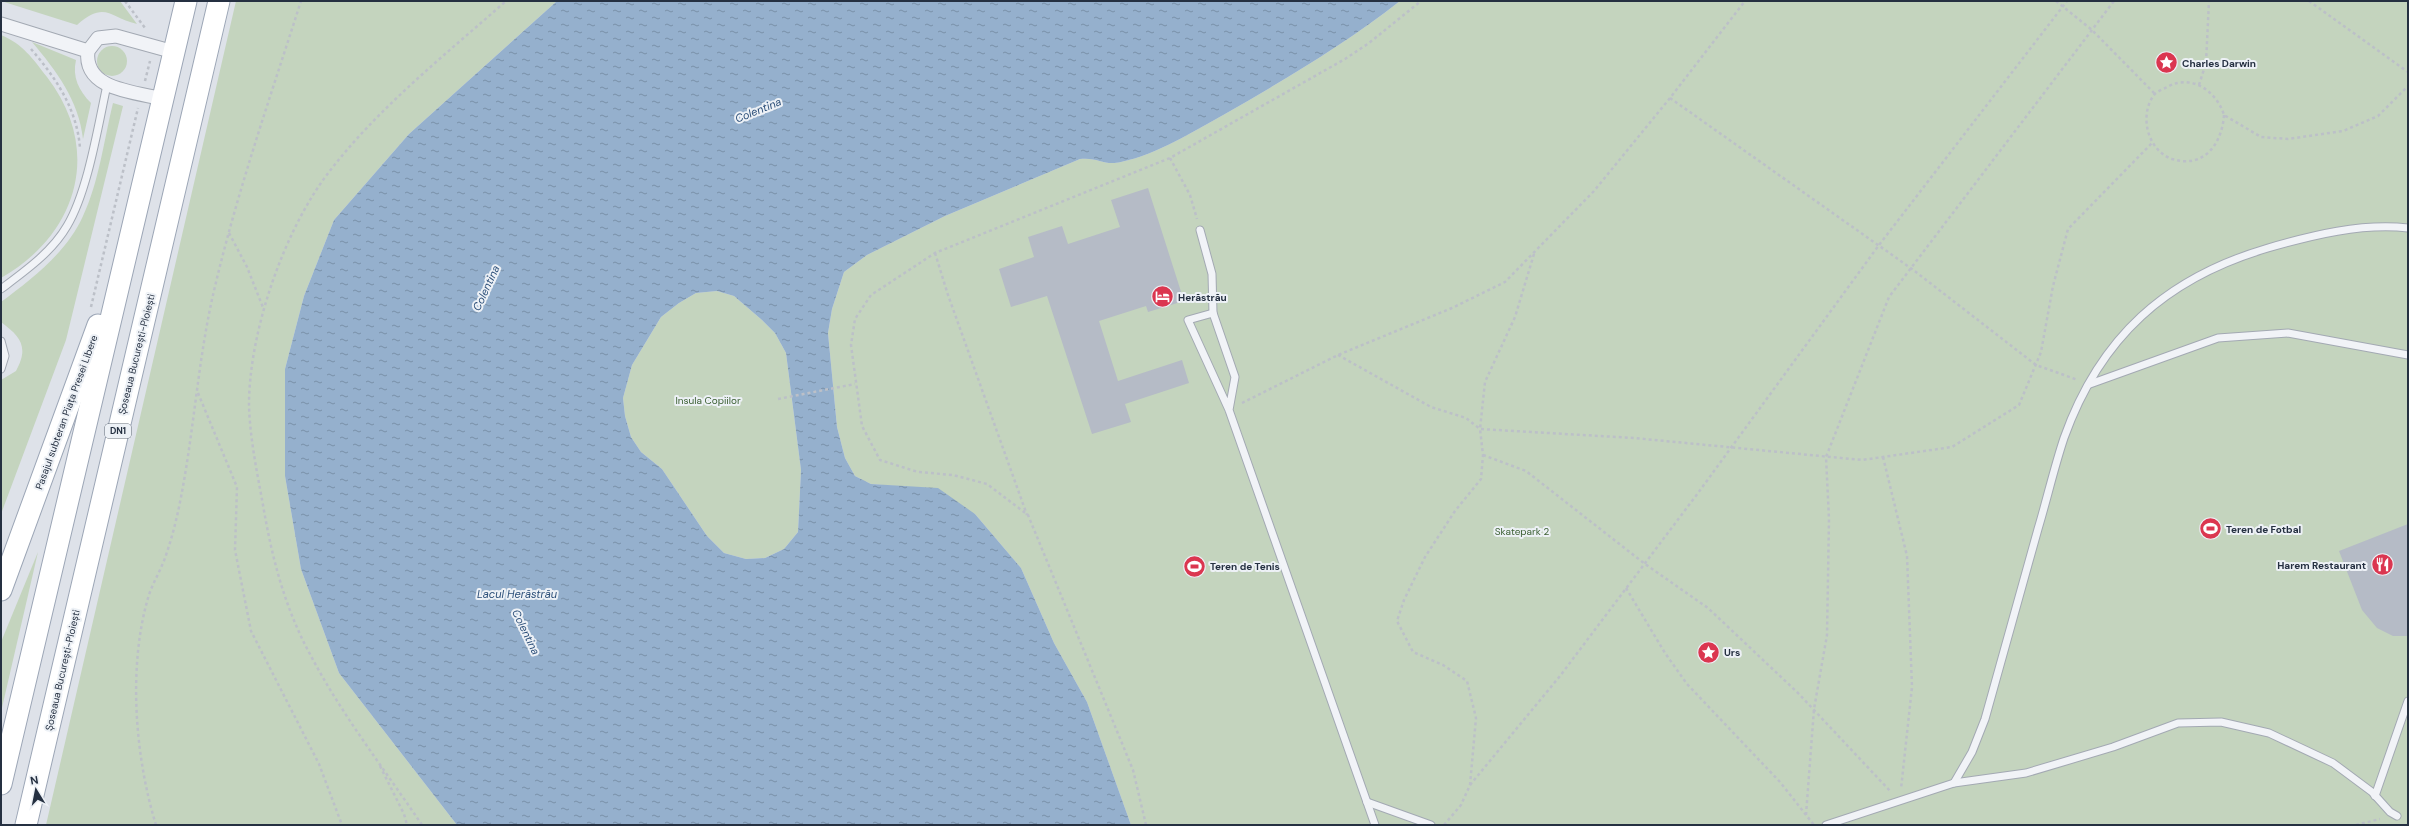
<svg xmlns="http://www.w3.org/2000/svg" width="2409" height="826" font-family="'DM Sans',sans-serif">
<style>
.green{fill:#c4d4be}
.water{fill:url(#water-ripples);fill-rule:evenodd}
.building{fill:#b5bbc6}
.lines{fill:none;stroke-linecap:round;stroke-linejoin:round}
.lane-casing{stroke:#a3a9b3;stroke-width:9}
.street-casing{stroke:#a3a9b3;stroke-width:15}
.primary-casing{stroke:#9ca6b6;stroke-width:23}
.path{stroke:#bcc0c8;stroke-width:2.5;stroke-dasharray:3 3;stroke-linecap:butt}
.lane{stroke:#f1f3f7;stroke-width:7}
.street{stroke:#f1f3f7;stroke-width:13}
.primary{stroke:#fff;stroke-width:21}
.labels{text-anchor:middle;stroke-width:4;stroke-linejoin:round;paint-order:stroke}
.shield{fill:#edf1f6;stroke:#616a77;stroke-width:1}
.shield-label{font-size:9px;font-weight:bold;fill:#253041}
.poi-label{font-size:10px;font-weight:bold;fill:#253041;stroke:#edf1f6;text-anchor:start}
.street-label{font-size:10px;fill:#253041;stroke:#edf1f6}
.park-label{font-size:10px;fill:#3a5e31;stroke:#edf1f6}
.water-label{font-size:11px;font-style:italic;fill:#2c4f79;stroke:#edf1f6}
</style>
<defs>
<pattern id="water-ripples" width="26" height="14" patternUnits="userSpaceOnUse"><rect width="26" height="14" fill="#95b0cd"/><path d="M2 4q2-2 4 0t4 0M15 11q2-2 4 0t4 0" fill="none" stroke="#7990a8"/></pattern>
</defs>
<rect width="100%" height="100%" fill="#dee2e9"/>
<g class="green">
<path d="M 1,1 L 120,1 L 137,24 C 109,18 106,0 77,25 Z"/>
<path d="M 236,1 L 557,1 L 409,134 L 334,220 L 304,296 L 285,369 L 285,476 L 301,569 L 339,673 L 457,825 L 46,825 Z"/>
<path d="M 1400,1 L 2408,1 L 2408,825 L 1131,825 L 1087,702 L 1054,643 L 1021,568 L 975,514 L 895,486 L 871,484 L 855,476 L 845,458 L 837,427 L 828,333 L 832,309 L 844,272 L 867,255 L 945,216 L 1080,159 C 1098,157 1104,166 1121,162 C 1158,154 1192,132 1225,114 C 1286,79 1345,44 1400,1 Z"/>
<path d="M 1,35 C 23,44 33,59 47,77 C 103,150 78,234 1,278 Z"/>
<path d="M 32,42 L 76,60 C 72,77 79,91 91,103 L 83,139 C 79,101 56,70 32,42 Z"/>
<circle cx="112" cy="61" r="15"/>
<path d="M 113,103 L 123,106 L 66,340 L 1,514 L 1,380 L 16,371 C 29,347 21,337 1,322 L 1,302 C 32,279 67,252 83,216 C 99,182 104,140 113,103 Z"/>
<path d="M 717,291 L 734,296 L 762,320 L 775,333 L 786,353 L 801,470 L 798,532 L 784,549 L 765,558 L 746,559 L 724,553 L 707,536 L 662,469 L 641,452 L 631,437 L 625,416 L 623,398 L 632,365 L 661,317 L 679,303 L 696,293 Z"/>
<path d="M 38,552 L 1,712 L 1,642 Z"/>
</g>
<path class="water" d="M 557,1 L 1400,1 C 1345,44 1286,79 1225,114 C 1192,132 1158,154 1121,162 C 1104,166 1098,157 1080,159 L 945,216 L 867,255 L 844,272 L 832,309 L 828,333 L 837,427 L 845,458 L 855,476 L 871,484 L 938,488 L 975,514 L 1021,568 L 1054,643 L 1087,702 L 1131,825 L 457,825 L 339,673 L 301,569 L 285,476 L 285,369 L 304,296 L 334,220 L 409,134 ZM 717,291 L 734,296 L 762,320 L 775,333 L 786,353 L 801,470 L 798,532 L 784,549 L 765,558 L 746,559 L 724,553 L 707,536 L 662,469 L 641,452 L 631,437 L 625,416 L 623,398 L 632,365 L 661,317 L 679,303 L 696,293 Z"/>
<g class="building">
<path d="M 1148,188 L 1184,301 L 1148,312 L 1146,306 L 1099,321 L 1118,381 L 1182,360 L 1189,383 L 1125,404 L 1131,422 L 1092,434 L 1047,296 L 1011,307 L 999,269 L 1034,257 L 1028,237 L 1062,226 L 1068,244 L 1120,227 L 1111,200 Z"/>
<path d="M 2408,524 L 2408,636 L 2393,636 L 2377,628 L 2362,610 L 2339,551 Z"/>
</g>
<g class="lines">
<defs>
<g id="lane">
<path d="M 1200,230 L 1212,274 L 1213,313"/>
<path d="M 1,289 C 25,271 52,252 67,226 C 88,191 98,126 107,85"/>
<path d="M 1,341 L 5,356 L 1,369"/>
<path d="M 2090,384 L 2218,338 L 2288,333 L 2408,355"/>
<path d="M 1229,410 L 1235,377 L 1213,313 L 1188,320 L 1229,410 L 1375,825"/>
<path d="M 1954,783 L 2026,773 L 2113,747 L 2178,723 L 2221,722 L 2269,733 L 2333,763 L 2372,792 L 2390,812 L 2397,816"/>
<path d="M 2375,796 L 2408,701"/>
<path d="M 1367,802 L 1431,825"/>
<path d="M 1826,825 L 1954,783 L 1972,752 L 1985,719 C 2003,656 2020,592 2038,529 C 2047,499 2054,468 2064,438 C 2100,337 2166,278 2268,248 C 2313,235 2361,223 2408,228"/>
</g>
<g id="street">
<path d="M 1,24 L 88,51"/>
<path d="M 164,99 C 135,92 83,90 88,51 L 98,38 L 116,36 L 174,52"/>
</g>
<g id="primary">
<path d="M 1,590 L 98,325"/>
<path d="M 1,784 L 186,1"/>
<path d="M 26,825 L 219,1"/>
</g>
</defs>
<use href="#lane" class="lane-casing"/>
<use href="#street" class="street-casing"/>
<use href="#primary" class="primary-casing"/>
<g class="path">
<path d="M 125,1 L 145,28"/>
<path d="M 2056,1 L 2092,30 L 2155,94"/>
<path d="M 2309,1 L 2408,72"/>
<path d="M 31,49 C 56,78 77,109 80,148"/>
<path d="M 145,81 L 150,61"/>
<path d="M 2199,85 L 2206,63 L 2209,1"/>
<path d="M 1670,98 L 1912,269 L 2036,365 L 2078,380"/>
<path d="M 2224,115 C 2222,144 2204,169 2172,159 C 2147,150 2139,115 2154,95 C 2157,91 2164,89 2167,87 C 2192,73 2217,92 2224,115 L 2261,137 L 2288,139 L 2343,131 L 2378,116 L 2408,86"/>
<path d="M 1170,158 L 1190,195 L 1197,219"/>
<path d="M 229,233 L 247,267 L 264,310"/>
<path d="M 935,253 L 948,295 L 1027,515"/>
<path d="M 91,307 L 138,108"/>
<path d="M 1338,355 L 1431,407 L 1466,418 L 1480,429 L 1634,438 L 1862,460 L 1952,447 L 2019,405 L 2041,352 L 2053,286 L 2068,229 L 2152,143"/>
<path d="M 198,393 L 237,487 L 235,550 L 251,631 L 319,764 L 342,825"/>
<path d="M 778,399 L 855,384"/>
<path d="M 1242,403 L 1338,355 L 1452,308 L 1505,282 L 1594,191 L 1670,98 L 1745,1"/>
<path d="M 1483,455 L 1526,471 L 1645,564 L 1708,608 L 1798,693 L 1891,792"/>
<path d="M 1883,457 L 1907,556 L 1912,687 L 1901,789"/>
<path d="M 1626,588 L 1665,653 L 1687,684 L 1780,782 L 1814,825"/>
<path d="M 380,766 L 404,814 L 407,825"/>
<path d="M 1470,785 L 1560,676 L 1698,493 L 1879,245 L 2067,1"/>
<path d="M 1806,815 L 1814,709 L 1827,635 L 1829,519 L 1826,457 L 1889,297 L 2114,1"/>
<path d="M 156,825 C 135,757 128,667 148,598 C 152,584 160,572 165,558 C 172,538 177,518 181,497 C 194,430 198,361 213,295 C 236,195 270,98 301,1"/>
<path d="M 422,825 C 385,770 342,715 311,656 C 285,609 272,558 263,505 C 257,472 250,439 249,405 C 249,332 284,230 329,172 C 379,107 445,55 506,1"/>
<path d="M 1146,825 L 1133,770 L 1028,515 L 987,484 L 953,475 L 918,472 L 880,460 L 862,426 L 851,345 L 855,319 L 871,295 L 935,253 L 1170,158 L 1345,59 L 1369,43 L 1421,1"/>
<path d="M 1444,825 L 1461,805 L 1470,785 L 1476,718 L 1467,681 L 1443,665 L 1413,652 L 1397,621 L 1404,600 L 1425,557 L 1455,511 L 1481,479 L 1483,455 L 1480,429 L 1485,382 L 1515,317 L 1534,254"/>
<path d="M 2356,825 L 2380,819"/>
</g>
<use href="#lane" class="lane"/>
<use href="#street" class="street"/>
<use href="#primary" class="primary"/>
</g>
<defs>
<symbol id="sight-disc" viewBox="-11 -11 22 22"><circle r="9.5" fill="#db3650" stroke="#edf1f6"/><path d="M0-6L1.8-2.2L6-1.7L2.9 1.2L3.7 5.4L0 3.3L-3.7 5.4L-2.9 1.2L-6-1.7L-1.8-2.2Z" fill="#fff"/></symbol>
<symbol id="hotel-disc" viewBox="-11 -11 22 22"><circle r="9.5" fill="#db3650" stroke="#edf1f6"/><path d="M-6-4.5h1.5V1H6V5H4.5V3h-9V5H-6ZM-4 0a1.8 1.8 0 1 1 3.6 0ZM.5 0V-2.5h3Q6-2.5 6 0Z" fill="#fff"/></symbol>
<symbol id="stadium-disc" viewBox="-11 -11 22 22"><circle r="9.5" fill="#db3650" stroke="#edf1f6"/><path d="M0-5a6.5 5 0 1 0 0 10a6.5 5 0 1 0 0-10ZM-3.5-1.8h7v3.6h-7Z" fill="#fff"/></symbol>
<symbol id="restaurant-disc" viewBox="-11 -11 22 22"><circle r="9.5" fill="#db3650" stroke="#edf1f6"/><path d="M-5-6h1v4h1v-4h1v4h1v-4h1v5L-1.5 .5V6h-2V.5L-5-1ZM5-6V6H3V1.5H1.5Q1.5-4 5-6Z" fill="#fff"/></symbol>
</defs>
<g fill-rule="evenodd">
<use href="#sight-disc" x="2154" y="50" width="25" height="25"/>
<use href="#hotel-disc" x="1150" y="284" width="25" height="25"/>
<use href="#stadium-disc" x="2198" y="516" width="25" height="25"/>
<use href="#restaurant-disc" x="2370" y="552" width="25" height="25"/>
<use href="#stadium-disc" x="1182" y="554" width="25" height="25"/>
<use href="#sight-disc" x="1696" y="640" width="25" height="25"/>
</g>
<g class="labels">
<rect class="shield" x="105" y="424" width="26" height="14" rx="3"/>
<g class="shield-label">
<text x="118" y="434">DN1</text>
</g>
<g class="poi-label">
<text x="2182" y="67">Charles Darwin</text>
<text x="1178" y="301">Herăstrău</text>
<text x="2226" y="533">Teren de Fotbal</text>
<text x="2366" y="569" text-anchor="end">Harem Restaurant</text>
<text x="1210" y="570">Teren de Tenis</text>
<text x="1724" y="656">Urs</text>
</g>
<g class="street-label">
<text transform="translate(136 354) rotate(-76)" y="4">Șoseaua București-Ploiești</text>
<text transform="translate(66 412) rotate(-70)" y="4">Pasajul subteran Piața Presei Libere</text>
<text transform="translate(62 670) rotate(-77)" y="4">Șoseaua București-Ploiești</text>
</g>
<g class="park-label">
<text x="708" y="404">Insula Copiilor</text>
<text x="1522" y="535">Skatepark 2</text>
</g>
<g class="water-label">
<text transform="translate(758 110) rotate(-22)" y="4">Colentina</text>
<text transform="translate(486 288) rotate(-65)" y="4">Colentina</text>
<text x="517" y="598">Lacul Herăstrău</text>
<text transform="translate(526 632) rotate(64)" y="4">Colentina</text>
</g>
</g>
<rect width="2409" height="826" fill="none" stroke="#253041" stroke-width="4"/>
<g transform="translate(36 790) rotate(350)" stroke="#edf1f6" stroke-width="3" paint-order="stroke">
<path d="M0-3L7 15L0 10L-7 15Z" fill="#253041"/>
<text y="-6" font-size="11" font-weight="bold" text-anchor="middle" fill="#253041">N</text>
</g>
</svg>
